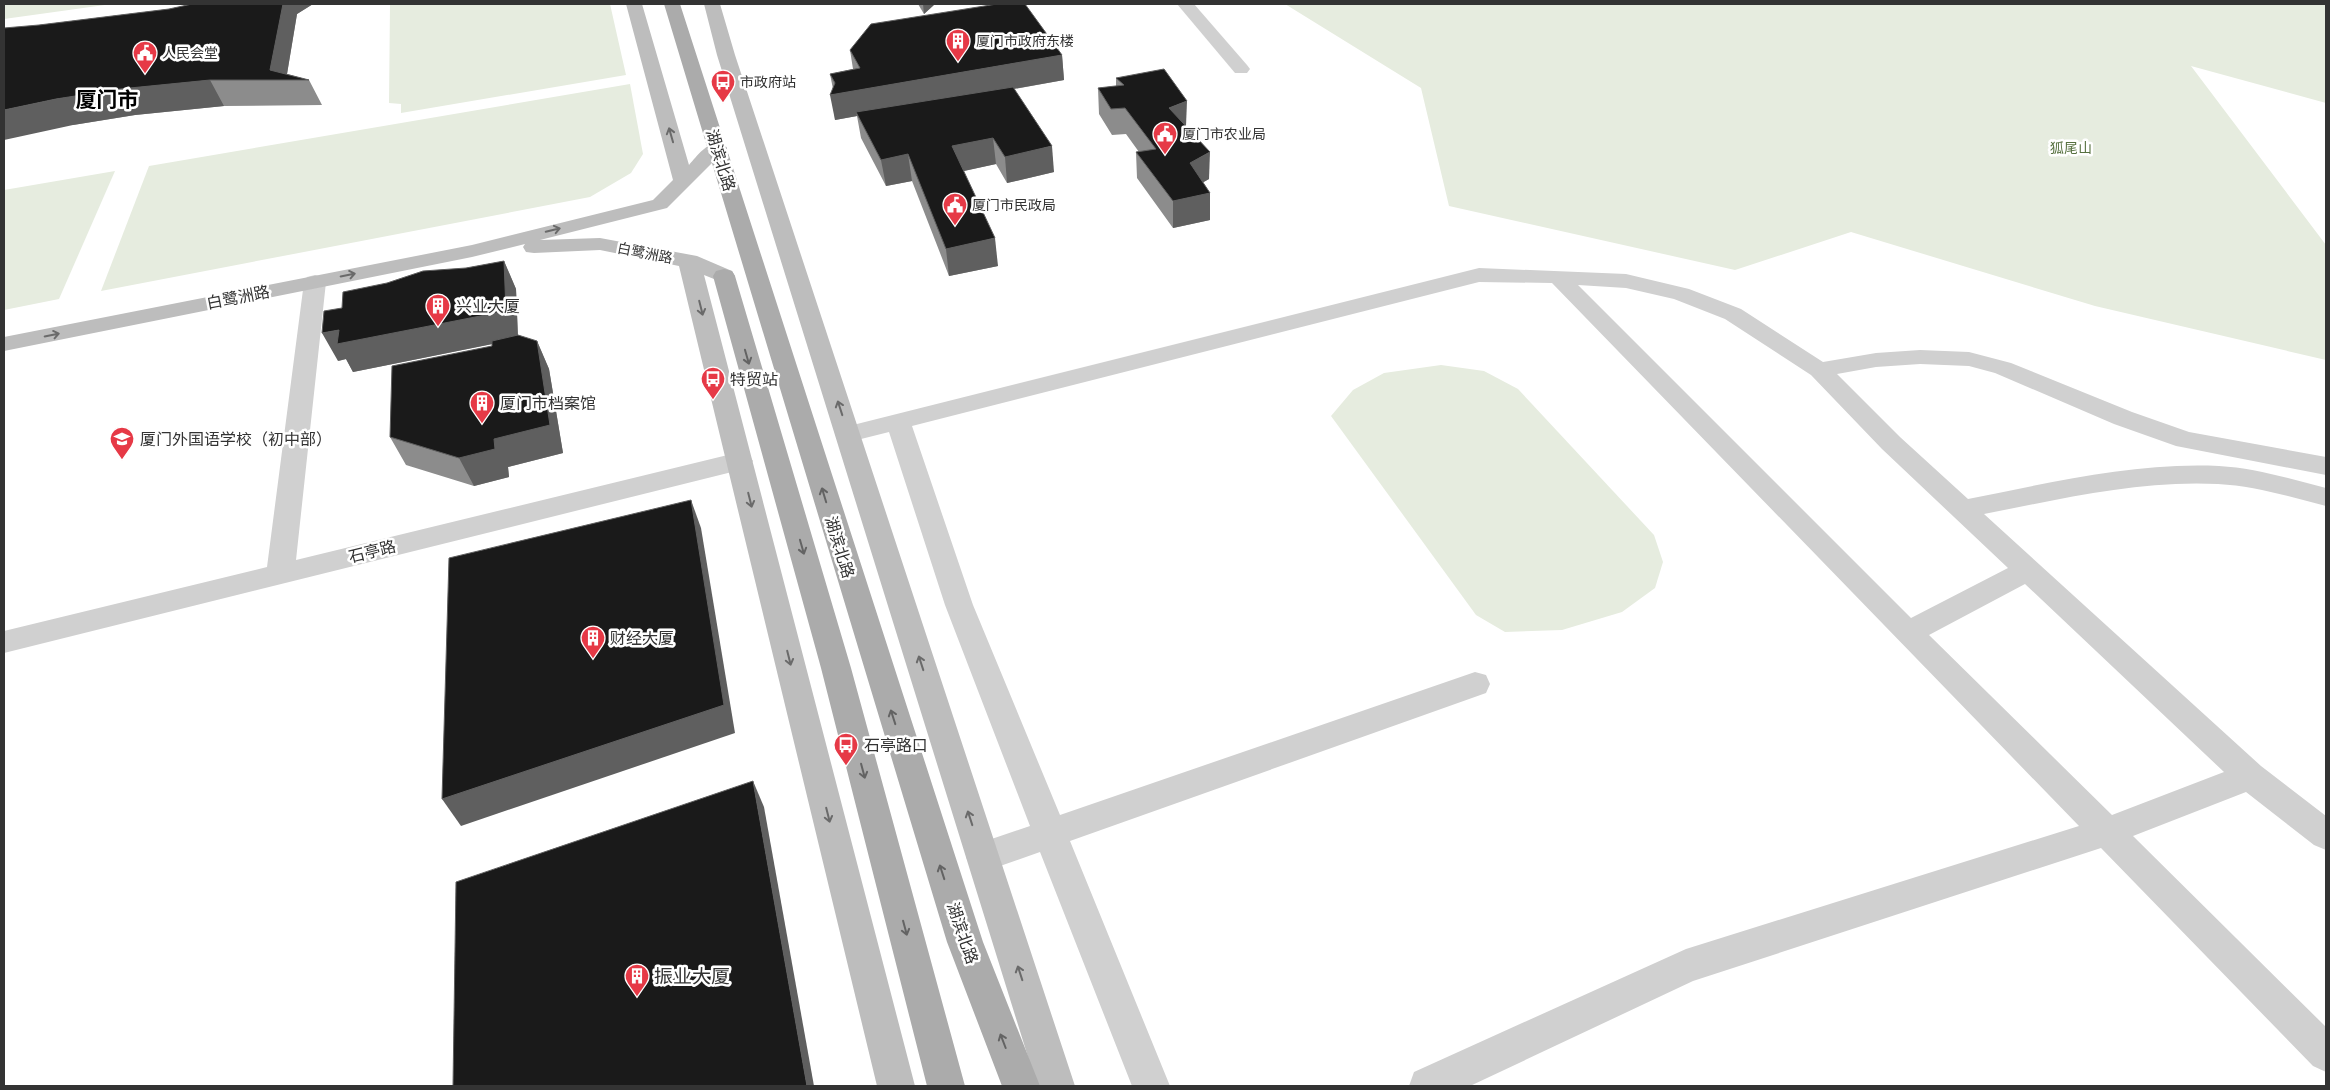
<svg xmlns="http://www.w3.org/2000/svg" width="2330" height="1090" font-family="Barlow,'Noto Sans SC',sans-serif">
<style>
.green{fill:#e6ecdf}
.lines{fill:none;stroke-linecap:round;stroke-linejoin:round}
.street{fill:#d0d0d0;fill-rule:evenodd}
.secondary{fill:#bdbdbd;fill-rule:evenodd}
.primary{fill:#ababab;fill-rule:evenodd}
.wall{fill:#8c8c8c}
.shaded-wall{fill:#5f5f5f}
.building{fill:#1a1a1a;stroke:#5f5f5f}
.oneway{stroke:#6a6a6a}
.oneway2{stroke:#636363}
.labels{text-anchor:middle;stroke-width:5;stroke-linejoin:round;paint-order:stroke}
.far-poi-label{font-size:14px;fill:#333;stroke:#fff;text-anchor:start}
.far-park-label{font-size:14px;fill:#56703f;stroke:#fff}
.far-street-label{font-size:14px;fill:#333;stroke:#fff}
.street-label{font-size:16px;fill:#333;stroke:#fff}
.poi-label{font-size:16px;fill:#333;stroke:#fff;text-anchor:start}
.near-poi-label{font-size:19px;fill:#333;stroke:#fff;text-anchor:start}
.far-town-label{font-size:21px;font-weight:bold;fill:#000;stroke:#fff}
</style>
<rect width="100%" height="100%" fill="#fff"/>
<g class="green">
<path d="M 4,4 L 112,4 L 4,19 Z"/>
<path d="M 390,4 L 610,4 L 626,75 L 401,113 L 401,104 L 389,103 Z"/>
<path d="M 1285,4 L 2326,4 L 2326,103 L 2191,66 L 2326,245 L 2326,360 L 2095,306 L 1851,232 L 1735,270 L 1449,206 L 1421,88 Z"/>
<path d="M 630,84 L 643,154 L 631,173 L 590,197 L 101,291 L 149,166 Z"/>
<path d="M 115,171 L 59,299 L 4,310 L 4,190 Z"/>
<path d="M 1441,365 L 1484,371 L 1518,389 L 1654,535 L 1663,562 L 1655,588 L 1622,612 L 1562,630 L 1505,632 L 1476,615 L 1331,416 L 1353,390 L 1384,373 Z"/>
</g>
<g class="lines">
<g class="street">
<path d="M 1177,4 L 1194,4 L 1247,65 L 1250,69 L 1247,73 L 1235,73 Z"/>
<path d="M 1479,268 L 1626,274 L 1689,289 L 1741,309 L 1823,362 L 1876,353 L 1920,350 L 1969,352 L 2011,363 L 2132,412 L 2189,432 L 2326,457 L 2326,475 L 2176,446 L 2114,424 L 1995,373 L 1969,366 L 1920,364 L 1876,367 L 1837,374 L 1900,437 L 1968,499 C 2050,483 2134,462 2219,466 C 2255,468 2291,479 2326,488 L 2326,506 C 2291,497 2255,486 2218,484 C 2139,480 2061,499 1984,514 L 2261,766 L 2326,816 L 2326,850 L 2314,845 L 2246,792 L 2133,836 L 2326,1027 L 2326,1072 L 2313,1066 L 2101,848 L 1693,981 L 1470,1086 L 1409,1086 L 1414,1072 L 1686,949 L 2079,826 L 1552,283 L 1479,282 L 912,426 L 973,605 L 1060,815 L 1475,672 L 1486,675 L 1490,684 L 1486,693 L 1070,841 L 1170,1086 L 1132,1086 L 1040,852 L 983,872 L 971,868 L 966,857 L 971,846 L 1030,826 L 945,605 L 889,432 L 849,442 L 840,440 L 836,434 L 840,428 L 849,426 ZM 1578,285 L 1626,288 L 1674,299 L 1725,319 L 1811,375 L 1882,449 L 2008,568 L 1911,618 ZM 2025,584 L 2224,772 L 2112,815 L 1929,635 Z"/>
<path d="M 315,275 L 323,277 L 326,282 L 296,560 L 740,452 L 749,455 L 753,461 L 749,467 L 740,470 L 4,653 L 4,631 L 267,567 L 304,282 L 307,277 Z"/>
</g>
<g class="secondary">
<path d="M 626,4 L 642,4 L 689,165 C 699,154 708,140 724,144 L 727,148 L 667,208 L 540,240 L 600,238 L 697,256 L 732,271 L 735,276 L 732,281 L 724,283 L 704,275 L 915,1086 L 877,1086 L 679,266 L 600,250 L 534,253 L 526,252 L 523,247 L 525,244 L 472,257 L 4,351 L 4,337 L 472,245 L 653,200 L 673,180 Z"/>
<path d="M 704,4 L 720,4 L 735,55 L 1075,1086 L 1037,1086 L 717,55 Z"/>
</g>
<g class="primary">
<path d="M 664,4 L 680,4 L 983,942 L 1040,1086 L 1002,1086 L 947,942 Z"/>
<path d="M 724,269 L 732,271 L 735,276 L 851,668 L 965,1086 L 927,1086 L 821,668 L 713,276 L 716,271 Z"/>
</g>
</g>
<g class="wall">
<path d="M 192,4 L 313,4 L 297,14 L 287,74 L 309,80 L 322,105 L 224,106 L 135,115 L 73,125 L 39,25 L 169,9 Z"/>
<path d="M 918,4 L 935,4 L 924,14 Z"/>
<path d="M 850,50 L 1062,55 L 1064,80 L 1014,89 L 1054,172 L 1007,183 L 996,164 L 963,171 L 998,266 L 949,276 L 912,181 L 886,186 L 861,138 L 857,116 L 835,120 L 833,89 L 830,74 L 853,69 Z"/>
<path d="M 1116,78 L 1186,126 L 1209,179 L 1203,182 L 1210,193 L 1210,220 L 1173,228 L 1137,178 L 1136,152 L 1139,152 L 1126,134 L 1112,135 L 1099,114 L 1098,88 L 1116,86 Z"/>
<path d="M 504,261 L 516,289 L 518,336 L 537,341 L 549,369 L 563,453 L 508,467 L 509,477 L 474,486 L 406,465 L 390,437 L 492,346 L 492,344 L 353,372 L 346,359 L 338,361 L 466,268 Z"/>
</g>
<g class="shaded-wall">
<path d="M 283,4 L 313,4 L 297,14 L 286,80 L 270,70 Z"/>
<path d="M 923,4 L 935,4 L 924,14 Z"/>
<path d="M 1062,55 L 1064,80 L 859,116 L 856,112 L 857,116 L 835,120 L 830,95 Z"/>
<path d="M 210,80 L 224,106 L 135,115 L 73,125 L 4,140 L 4,110 L 56,99 L 120,89 Z"/>
<path d="M 1187,101 L 1186,126 L 1169,134 L 1169,108 Z"/>
<path d="M 993,138 L 996,164 L 955,173 L 952,146 Z"/>
<path d="M 1052,146 L 1054,172 L 1007,183 L 1005,157 Z"/>
<path d="M 1210,152 L 1209,179 L 1190,190 L 1190,163 Z"/>
<path d="M 908,154 L 912,181 L 886,186 L 881,160 Z"/>
<path d="M 1210,193 L 1210,220 L 1173,228 L 1173,201 Z"/>
<path d="M 995,238 L 998,266 L 949,276 L 946,249 Z"/>
<path d="M 504,261 L 516,289 L 518,339 L 353,372 L 346,359 L 338,361 L 322,333 L 339,330 Z"/>
<path d="M 537,341 L 549,369 L 563,453 L 508,467 L 509,477 L 474,486 L 459,458 L 494,439 Z"/>
<path d="M 691,500 L 701,528 L 735,733 L 461,826 L 442,799 Z"/>
<path d="M 753,781 L 764,807 L 814,1086 L 807,1086 Z"/>
</g>
<g class="building">
<path d="M 192,4 L 283,4 L 270,70 L 309,80 L 210,80 L 120,89 L 56,99 L 4,110 L 4,28 L 39,25 L 169,9 Z"/>
<path d="M 997,4 L 1025,4 L 1062,55 L 830,95 L 835,83 L 830,74 L 860,68 L 850,50 L 871,24 Z"/>
<path d="M 1164,69 L 1187,101 L 1169,108 L 1210,152 L 1190,163 L 1210,193 L 1173,201 L 1136,152 L 1156,149 L 1125,108 L 1111,109 L 1098,88 L 1124,85 L 1116,78 Z"/>
<path d="M 1013,87 L 1052,146 L 1005,157 L 993,138 L 952,146 L 995,238 L 946,249 L 908,154 L 881,160 L 856,112 Z"/>
<path d="M 504,261 L 506,311 L 337,344 L 339,330 L 322,333 L 324,311 L 342,308 L 343,292 L 387,283 L 423,271 L 466,268 Z"/>
<path d="M 518,335 L 537,341 L 550,425 L 494,439 L 495,449 L 459,458 L 390,437 L 392,366 L 492,346 L 492,341 Z"/>
<path d="M 691,500 L 724,705 L 442,799 L 449,558 Z"/>
<path d="M 753,781 L 807,1086 L 453,1086 L 456,882 Z"/>
</g>
<defs><path id="oneway-shaft" d="M-6 0H5M1.5-3L5.5 0L1.5 3" fill="none" stroke-width="1.6" stroke-linecap="round" stroke-linejoin="round" transform="scale(1.25)"/></defs>
<g class="oneway">
<use href="#oneway-shaft" transform="translate(671 135) rotate(-106)"/>
<use href="#oneway-shaft" transform="translate(553 230) rotate(-14)"/>
<use href="#oneway-shaft" transform="translate(348 275) rotate(-11)"/>
<use href="#oneway-shaft" transform="translate(701 308) rotate(76)"/>
<use href="#oneway-shaft" transform="translate(52 335) rotate(-11)"/>
<use href="#oneway-shaft" transform="translate(840 408) rotate(-108)"/>
<use href="#oneway-shaft" transform="translate(750 500) rotate(76)"/>
<use href="#oneway-shaft" transform="translate(789 658) rotate(76)"/>
<use href="#oneway-shaft" transform="translate(921 663) rotate(-108)"/>
<use href="#oneway-shaft" transform="translate(828 815) rotate(76)"/>
<use href="#oneway-shaft" transform="translate(970 818) rotate(-108)"/>
<use href="#oneway-shaft" transform="translate(1020 973) rotate(-108)"/>
</g>
<g class="oneway2">
<use href="#oneway-shaft" transform="translate(747 357) rotate(74)"/>
<use href="#oneway-shaft" transform="translate(824 495) rotate(-107)"/>
<use href="#oneway-shaft" transform="translate(802 547) rotate(74)"/>
<use href="#oneway-shaft" transform="translate(893 717) rotate(-108)"/>
<use href="#oneway-shaft" transform="translate(863 771) rotate(75)"/>
<use href="#oneway-shaft" transform="translate(942 872) rotate(-108)"/>
<use href="#oneway-shaft" transform="translate(905 928) rotate(75)"/>
<use href="#oneway-shaft" transform="translate(1003 1041) rotate(-111)"/>
</g>
<defs>
<symbol id="building-pin" viewBox="-11 -11 22 30"><path d="M0 17L-7.5 6A9.5 9.5 0 1 1 7.5 6Z" fill="#e63946" stroke="#fff"/><path d="M-4-6H4V6H1V3H-1V6H-4ZM-2.5-4.3h1.7v1.8h-1.7ZM.8-4.3h1.7v1.8H.8ZM-2.5-1h1.7V.8h-1.7ZM.8-1h1.7V.8H.8Z" fill="#fff"/></symbol>
<symbol id="civic-pin" viewBox="-11 -11 22 30"><path d="M0 17L-7.5 6A9.5 9.5 0 1 1 7.5 6Z" fill="#e63946" stroke="#fff"/><path d="M-.6-6.5H3V-4.5H.6V-3L4-1V1h2V6H-6V1h2V-1L-.6-3ZM-1.2 2.5V6h2.4V2.5Z" fill="#fff"/></symbol>
<symbol id="bus-pin" viewBox="-11 -11 22 30"><path d="M0 17L-7.5 6A9.5 9.5 0 1 1 7.5 6Z" fill="#e63946" stroke="#fff"/><path d="M-5-6H5V4H4V6H2V4H-2V6H-4V4H-5ZM-3.5-4V0h7V-4ZM-3.5 1.2v1.5H-2V1.2ZM2 1.2v1.5H3.5V1.2Z" fill="#fff"/></symbol>
<symbol id="school-pin" viewBox="-11 -11 22 30"><path d="M0 17L-7.5 6A9.5 9.5 0 1 1 7.5 6Z" fill="#e63946" stroke="#fff"/><path d="M0-5L7-2L0 1L-7-2ZM-4 1L0 2.5L4 1V4Q0 6-4 4Z" fill="#fff"/></symbol>
</defs>
<g fill-rule="evenodd">
<use href="#building-pin" x="944" y="27" width="28" height="38"/>
<use href="#civic-pin" x="131" y="39" width="28" height="38"/>
<use href="#bus-pin" x="709" y="68" width="28" height="38"/>
<use href="#civic-pin" x="1151" y="120" width="28" height="38"/>
<use href="#civic-pin" x="941" y="191" width="28" height="38"/>
<use href="#building-pin" x="424" y="292" width="28" height="38"/>
<use href="#bus-pin" x="699" y="365" width="28" height="38"/>
<use href="#building-pin" x="468" y="389" width="28" height="38"/>
<use href="#school-pin" x="108" y="425" width="28" height="38"/>
<use href="#building-pin" x="579" y="624" width="28" height="38"/>
<use href="#bus-pin" x="832" y="731" width="28" height="38"/>
<use href="#building-pin" x="623" y="962" width="28" height="38"/>
</g>
<g class="labels">
<g class="far-poi-label">
<text x="976" y="46">厦门市政府东楼</text>
<text x="162" y="58">人民会堂</text>
<text x="740" y="87">市政府站</text>
<text x="1182" y="139">厦门市农业局</text>
<text x="972" y="210">厦门市民政局</text>
</g>
<g class="far-park-label">
<text x="2071" y="153">狐尾山</text>
</g>
<g class="far-street-label">
<text transform="translate(645 253) rotate(11)" y="5">白鹭洲路</text>
</g>
<g class="street-label">
<text transform="translate(721 160) rotate(73)" y="6">湖滨北路</text>
<text transform="translate(238 297) rotate(-11)" y="6">白鹭洲路</text>
<text transform="translate(840 547) rotate(73)" y="6">湖滨北路</text>
<text transform="translate(372 551) rotate(-14)" y="6">石亭路</text>
<text transform="translate(963 933) rotate(71)" y="6">湖滨北路</text>
</g>
<g class="poi-label">
<text x="456" y="312">兴业大厦</text>
<text x="730" y="385">特贸站</text>
<text x="500" y="409">厦门市档案馆</text>
<text x="140" y="445">厦门外国语学校（初中部）</text>
<text x="610" y="644">财经大厦</text>
<text x="864" y="751">石亭路口</text>
</g>
<g class="near-poi-label">
<text x="654" y="983">振业大厦</text>
</g>
<g class="far-town-label">
<text x="107" y="107">厦门市</text>
</g>
</g>
<rect width="2330" height="1090" fill="none" stroke="#333333" stroke-width="10"/>
</svg>
